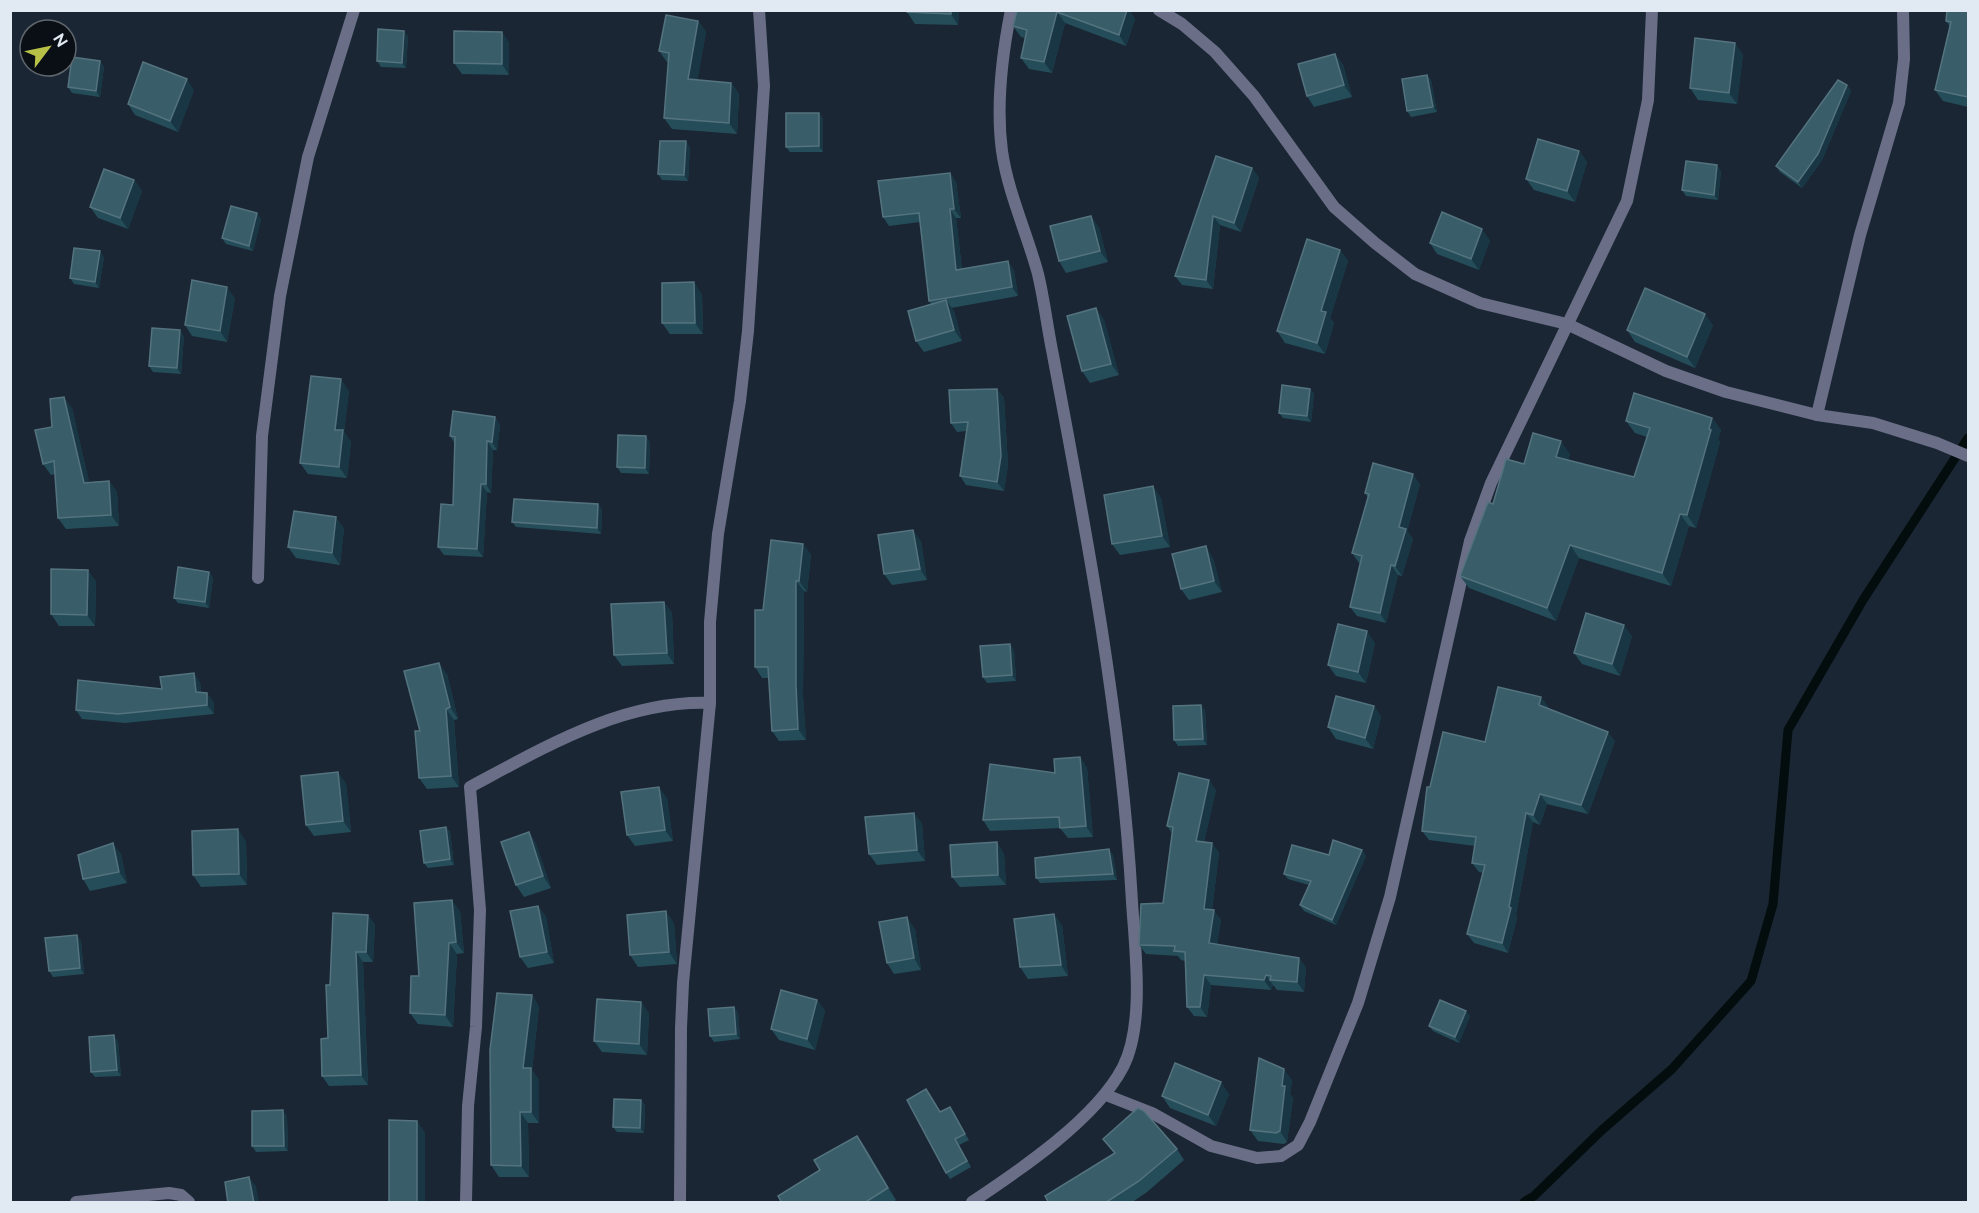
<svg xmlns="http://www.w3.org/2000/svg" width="1979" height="1213" font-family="Raleway,sans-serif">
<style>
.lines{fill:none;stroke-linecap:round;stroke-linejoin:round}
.stream{stroke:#030d0d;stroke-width:9}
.minor{stroke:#6a6f87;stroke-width:12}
.wall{fill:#254d59}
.shaded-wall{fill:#183643}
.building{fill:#395e6a;stroke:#54737f;stroke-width:1.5}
</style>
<rect width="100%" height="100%" fill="#1a2633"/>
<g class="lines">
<path class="stream" d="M 1524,1202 L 1534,1196 L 1602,1130 L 1672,1069 L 1751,981 L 1773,904 L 1788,730 L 1863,600 L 1968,438"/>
<g class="minor">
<path d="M 1159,10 L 1182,24 L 1215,52 L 1254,96 L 1334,207 L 1375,243 L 1415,274 L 1480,303 L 1567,324 L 1666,371 L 1726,392 L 1817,415 L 1873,423 L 1937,443 L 1968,456"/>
<path d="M 1817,415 L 1860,235 L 1899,103 L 1904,59 L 1903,10"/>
<path d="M 258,578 L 262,436 L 280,296 L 308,157 L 354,10"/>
<path d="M 1106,1095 L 1152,1113 L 1211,1146 L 1257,1158 L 1281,1156 L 1298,1145 L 1310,1122 L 1358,1003 L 1390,897 L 1470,541 L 1491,483 L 1627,201 L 1648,100 L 1652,10"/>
<path d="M 76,1202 L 169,1193 L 181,1195 L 189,1202"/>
<path d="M 466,1202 L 468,1106 L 476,1027 L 480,910 L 470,787 C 545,747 623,700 710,703"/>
<path d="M 680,1202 L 681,1028 L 683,983 L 710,703 L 710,622 L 718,534 L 740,401 L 748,331 L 764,86 L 759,10"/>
<path d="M 972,1202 C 1020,1170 1096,1119 1123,1067 C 1145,1024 1135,949 1132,902 C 1122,719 1086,530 1052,350 C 1047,325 1044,299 1038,274 C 1027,233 1008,193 1002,151 C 996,106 1002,55 1011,10"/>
</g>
</g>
<g class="wall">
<path d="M 959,10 L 958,25 L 915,24 L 907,12 Z"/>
<path d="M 1017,10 L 1129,10 L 1135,19 L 1126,46 L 1065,23 L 1052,73 L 1029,69 L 1021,58 L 1025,38 L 1021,37 L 1013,26 Z"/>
<path d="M 1968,10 L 1968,107 L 1943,101 L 1935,90 L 1950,27 L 1946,21 Z"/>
<path d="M 698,21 L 706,32 L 697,80 L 731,83 L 739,94 L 737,134 L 672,129 L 664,118 L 668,62 L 667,62 L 659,51 Z"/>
<path d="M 502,32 L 509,43 L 509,75 L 462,74 L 454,63 Z"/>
<path d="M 408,36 L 406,68 L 381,67 L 377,61 Z"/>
<path d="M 1335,54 L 1343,65 L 1352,97 L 1314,107 L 1307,96 Z"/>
<path d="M 1743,54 L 1737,104 L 1698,100 L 1690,88 Z"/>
<path d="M 100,61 L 104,67 L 100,97 L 72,93 L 68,87 Z"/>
<path d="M 1427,75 L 1431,80 L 1437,112 L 1411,117 L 1407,111 Z"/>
<path d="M 1847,85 L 1851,91 L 1822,160 L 1802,188 L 1780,172 L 1776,166 Z"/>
<path d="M 194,90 L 178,132 L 135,115 L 128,104 Z"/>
<path d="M 819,113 L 823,119 L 823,152 L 790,152 L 786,147 Z"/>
<path d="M 690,147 L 688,181 L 662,180 L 658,174 Z"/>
<path d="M 1579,151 L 1587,162 L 1575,202 L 1534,190 L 1526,179 Z"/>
<path d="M 1216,156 L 1252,168 L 1259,178 L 1241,232 L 1220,225 L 1213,289 L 1182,285 L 1175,276 Z"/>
<path d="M 1721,171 L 1718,200 L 1686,196 L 1682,190 Z"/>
<path d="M 950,173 L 956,182 L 961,218 L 956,218 L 962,269 L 1008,261 L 1014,271 L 1018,296 L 951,308 L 954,311 L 962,341 L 924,352 L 916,341 L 931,304 L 929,301 L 920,222 L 889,226 L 883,217 Z"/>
<path d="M 134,180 L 142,191 L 128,229 L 98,218 L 90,207 Z"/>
<path d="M 1091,216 L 1099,228 L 1108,262 L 1066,273 L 1059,261 Z"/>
<path d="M 261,219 L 253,251 L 226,244 L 222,238 Z"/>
<path d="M 1490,240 L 1479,270 L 1437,254 L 1430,243 Z"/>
<path d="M 1340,250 L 1348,261 L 1330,318 L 1334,323 L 1325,354 L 1285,343 L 1277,331 Z"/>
<path d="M 104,257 L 99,288 L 74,284 L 70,278 Z"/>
<path d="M 702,294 L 703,334 L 670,334 L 662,323 Z"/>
<path d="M 235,298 L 227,342 L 192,336 L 185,325 Z"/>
<path d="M 1096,308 L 1104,320 L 1119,375 L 1090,383 L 1082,371 Z"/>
<path d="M 1713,325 L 1695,368 L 1635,342 L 1627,330 Z"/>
<path d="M 184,336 L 181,374 L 153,372 L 149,366 Z"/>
<path d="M 997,389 L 1004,398 L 1008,465 L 1004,491 L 966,485 L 960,476 L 966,431 L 957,432 L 951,423 Z"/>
<path d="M 1310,389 L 1314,394 L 1311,422 L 1283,418 L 1279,413 Z"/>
<path d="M 349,391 L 344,432 L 351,442 L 347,478 L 308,474 L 300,463 Z"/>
<path d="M 72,408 L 89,482 L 109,481 L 117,492 L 119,526 L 66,529 L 58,518 L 55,474 L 51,475 L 43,464 L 52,427 Z"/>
<path d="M 495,417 L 500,425 L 497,450 L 493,450 L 491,493 L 487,492 L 483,557 L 444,555 L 438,547 L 453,505 L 455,444 L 450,436 Z"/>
<path d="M 1712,418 L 1721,430 L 1718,439 L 1720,442 L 1696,528 L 1689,526 L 1671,586 L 1579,558 L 1556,621 L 1469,588 L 1460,576 L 1493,504 L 1524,464 L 1570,454 L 1568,460 L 1634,477 L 1647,437 L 1635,433 L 1626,421 Z"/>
<path d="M 650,442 L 649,474 L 621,473 L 617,467 Z"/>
<path d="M 1420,484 L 1407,531 L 1413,539 L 1402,576 L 1398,575 L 1386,623 L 1357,616 L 1350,607 L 1361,564 L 1359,563 L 1352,553 L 1368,498 L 1365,493 Z"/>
<path d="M 1161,498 L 1170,547 L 1120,555 L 1112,544 Z"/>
<path d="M 598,504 L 602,510 L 601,534 L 516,527 L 512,522 Z"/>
<path d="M 344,528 L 340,565 L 296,558 L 288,547 Z"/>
<path d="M 921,541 L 927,580 L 892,585 L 884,574 Z"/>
<path d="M 811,554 L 807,592 L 804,591 L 803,696 L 806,740 L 779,741 L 772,731 L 769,678 L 762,678 L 755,667 L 763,610 Z"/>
<path d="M 1213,558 L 1222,592 L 1189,600 L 1181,589 Z"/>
<path d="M 209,572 L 213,578 L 209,608 L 178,603 L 174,598 Z"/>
<path d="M 96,581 L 95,626 L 59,626 L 51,614 Z"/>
<path d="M 664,602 L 672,613 L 674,664 L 622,666 L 614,655 Z"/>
<path d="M 1632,636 L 1620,676 L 1582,664 L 1574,653 Z"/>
<path d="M 1375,643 L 1366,683 L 1336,676 L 1328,665 Z"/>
<path d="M 1014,650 L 1016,681 L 987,683 L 983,677 Z"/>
<path d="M 447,674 L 458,719 L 454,720 L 459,787 L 427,789 L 419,778 L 420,731 Z"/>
<path d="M 200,682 L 201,692 L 214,702 L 214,714 L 125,723 L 82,719 L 76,710 L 162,689 Z"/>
<path d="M 1201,705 L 1205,711 L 1207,745 L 1178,746 L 1174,740 Z"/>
<path d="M 1374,706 L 1381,717 L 1373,749 L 1336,739 L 1328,727 Z"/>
<path d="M 1548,706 L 1548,708 L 1615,741 L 1588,814 L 1547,804 L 1540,825 L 1533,822 L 1516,915 L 1517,918 L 1508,953 L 1474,943 L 1467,934 L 1483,873 L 1479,872 L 1472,863 L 1475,846 L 1429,840 L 1422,831 L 1485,742 Z"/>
<path d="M 1080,757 L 1087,768 L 1093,837 L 1068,838 L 1060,828 L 990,831 L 983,820 Z"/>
<path d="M 346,783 L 351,832 L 314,836 L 306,825 Z"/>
<path d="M 1216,790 L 1204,842 L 1212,843 L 1219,853 L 1212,910 L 1221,920 L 1217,944 L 1306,967 L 1304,992 L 1277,990 L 1273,985 L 1271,990 L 1211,985 L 1207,1017 L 1194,1016 L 1187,1007 L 1185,961 L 1181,960 L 1178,956 L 1146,954 L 1139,945 L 1163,903 L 1172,833 L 1167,826 Z"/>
<path d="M 667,798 L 673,841 L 635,846 L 627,835 Z"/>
<path d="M 914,813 L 922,824 L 925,861 L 877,865 L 869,854 Z"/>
<path d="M 446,827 L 450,832 L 454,865 L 428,868 L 424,863 Z"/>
<path d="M 529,832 L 536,844 L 551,888 L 524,897 L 516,885 Z"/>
<path d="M 246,841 L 247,885 L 201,887 L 193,875 Z"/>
<path d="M 1362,850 L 1366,856 L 1336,925 L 1304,911 L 1300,905 L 1309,885 L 1288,879 L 1284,874 L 1329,855 Z"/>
<path d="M 1004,853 L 1006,885 L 960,887 L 952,877 Z"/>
<path d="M 121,854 L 127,883 L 90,891 L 83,879 Z"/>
<path d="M 1113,855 L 1117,880 L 1040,883 L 1036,878 Z"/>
<path d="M 538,906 L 546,917 L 554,963 L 528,968 L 520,957 Z"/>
<path d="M 460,911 L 464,953 L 457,954 L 453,1027 L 418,1024 L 410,1013 L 419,976 Z"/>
<path d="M 368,915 L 375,925 L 373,962 L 363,962 L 368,1085 L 329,1086 L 322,1076 L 328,1038 L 330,985 Z"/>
<path d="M 674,923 L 677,964 L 638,967 L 630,955 Z"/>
<path d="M 1062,925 L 1068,976 L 1028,979 L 1020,967 Z"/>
<path d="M 915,929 L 921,970 L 894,974 L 887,963 Z"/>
<path d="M 77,935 L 81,941 L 84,974 L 53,977 L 49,971 Z"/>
<path d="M 817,1000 L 825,1011 L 815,1050 L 779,1040 L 771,1029 Z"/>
<path d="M 641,1002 L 649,1014 L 647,1055 L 602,1052 L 594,1041 Z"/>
<path d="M 539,1006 L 532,1070 L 539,1080 L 539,1123 L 528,1123 L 529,1177 L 499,1177 L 491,1165 Z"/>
<path d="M 734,1007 L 738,1013 L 740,1039 L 714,1042 L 710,1036 Z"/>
<path d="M 1470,1016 L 1459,1043 L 1433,1031 L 1429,1026 Z"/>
<path d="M 118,1041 L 121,1076 L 95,1077 L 91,1072 Z"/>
<path d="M 1292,1080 L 1290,1094 L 1293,1098 L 1287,1142 L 1284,1144 L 1258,1141 L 1250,1130 Z"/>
<path d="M 1229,1094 L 1216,1126 L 1170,1108 L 1162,1096 Z"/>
<path d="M 930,1095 L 940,1112 L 950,1107 L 969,1140 L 959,1145 L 971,1167 L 950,1179 L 946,1173 Z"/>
<path d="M 641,1100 L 645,1105 L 644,1133 L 617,1132 L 613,1127 Z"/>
<path d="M 287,1116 L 288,1151 L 256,1152 L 252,1146 Z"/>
<path d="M 857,1136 L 865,1147 L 896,1200 L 891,1203 L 782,1203 L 820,1170 Z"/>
<path d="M 1103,1139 L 1177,1149 L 1184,1160 L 1147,1192 L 1131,1203 L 1049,1203 L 1114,1153 Z"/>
</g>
<g class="shaded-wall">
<path d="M 951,10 L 959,10 L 958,25 L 951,14 Z"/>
<path d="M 1127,10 L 1129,10 L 1135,19 L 1126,46 L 1119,35 Z"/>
<path d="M 1057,12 L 1065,23 L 1052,73 L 1044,62 Z"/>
<path d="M 698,21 L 706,32 L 696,91 L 688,79 Z"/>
<path d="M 404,31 L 408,36 L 406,68 L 402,63 Z"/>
<path d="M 502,32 L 509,43 L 509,75 L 502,64 Z"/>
<path d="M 1735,43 L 1743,54 L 1737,104 L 1729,93 Z"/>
<path d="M 1335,54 L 1343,65 L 1352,97 L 1344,85 Z"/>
<path d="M 100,61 L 104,67 L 100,97 L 96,91 Z"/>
<path d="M 1427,75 L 1431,80 L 1437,112 L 1433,107 Z"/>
<path d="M 187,79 L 194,90 L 178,132 L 170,121 Z"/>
<path d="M 731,83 L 739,94 L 737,134 L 729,123 Z"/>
<path d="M 1847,85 L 1851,91 L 1822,160 L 1802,188 L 1798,182 Z"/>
<path d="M 819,113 L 823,119 L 823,152 L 819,146 Z"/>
<path d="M 686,141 L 690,147 L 688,181 L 684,175 Z"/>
<path d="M 1579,151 L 1587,162 L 1575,202 L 1567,191 Z"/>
<path d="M 1717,165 L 1721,171 L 1718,200 L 1714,195 Z"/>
<path d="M 1252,168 L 1259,178 L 1241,232 L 1234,223 Z"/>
<path d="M 950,173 L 956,182 L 961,218 L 954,209 Z"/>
<path d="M 134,180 L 142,191 L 128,229 L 120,218 Z"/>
<path d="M 950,209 L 956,218 L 963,279 L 956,270 Z"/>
<path d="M 257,213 L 261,219 L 253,251 L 249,246 Z"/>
<path d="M 1091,216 L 1099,228 L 1108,262 L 1100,251 Z"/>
<path d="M 1213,216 L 1220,225 L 1213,289 L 1206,280 Z"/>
<path d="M 1482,229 L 1490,240 L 1479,270 L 1471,259 Z"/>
<path d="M 1340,250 L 1348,261 L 1330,318 L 1334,323 L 1325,354 L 1317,343 L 1321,311 Z"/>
<path d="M 100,251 L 104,257 L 99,288 L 95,282 Z"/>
<path d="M 1008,261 L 1014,271 L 1018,296 L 1012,287 Z"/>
<path d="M 694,282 L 702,294 L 703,334 L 695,323 Z"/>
<path d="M 227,287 L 235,298 L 227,342 L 220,331 Z"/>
<path d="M 946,300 L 954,311 L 962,341 L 954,330 Z"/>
<path d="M 1096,308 L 1104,320 L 1119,375 L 1111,364 Z"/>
<path d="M 1705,314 L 1713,325 L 1695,368 L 1687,357 Z"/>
<path d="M 180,330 L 184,336 L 181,374 L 177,368 Z"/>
<path d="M 341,379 L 349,391 L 344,432 L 351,442 L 347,478 L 339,467 L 335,430 Z"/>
<path d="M 997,389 L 1004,398 L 1008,465 L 1004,491 L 997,482 Z"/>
<path d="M 1310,389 L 1314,394 L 1311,422 L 1307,416 Z"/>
<path d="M 64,397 L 72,408 L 92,494 L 84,483 Z"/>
<path d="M 495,417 L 500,425 L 497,450 L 492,442 Z"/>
<path d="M 1712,418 L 1721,430 L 1718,439 L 1720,442 L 1696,528 L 1687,515 Z"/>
<path d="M 646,436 L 650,442 L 649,474 L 645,468 Z"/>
<path d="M 487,441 L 493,450 L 491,493 L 486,484 Z"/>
<path d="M 1561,441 L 1570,454 L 1565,470 L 1556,457 Z"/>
<path d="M 1413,474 L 1420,484 L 1407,531 L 1413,539 L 1402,576 L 1395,566 L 1399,527 Z"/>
<path d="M 109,481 L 117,492 L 119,526 L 111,515 Z"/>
<path d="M 481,484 L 487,492 L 483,557 L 477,549 Z"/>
<path d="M 1153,486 L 1161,498 L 1170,547 L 1162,536 Z"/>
<path d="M 598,504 L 602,510 L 601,534 L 597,528 Z"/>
<path d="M 1680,514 L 1689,526 L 1671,586 L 1662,573 Z"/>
<path d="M 336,517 L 344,528 L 340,565 L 332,553 Z"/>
<path d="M 913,530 L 921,541 L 927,580 L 920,569 Z"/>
<path d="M 803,544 L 811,554 L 807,592 L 799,581 Z"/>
<path d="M 1570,545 L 1579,558 L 1556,621 L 1547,608 Z"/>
<path d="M 1206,546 L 1213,558 L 1222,592 L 1214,581 Z"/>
<path d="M 1391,565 L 1398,575 L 1386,623 L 1380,613 Z"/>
<path d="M 88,570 L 96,581 L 95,626 L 87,615 Z"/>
<path d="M 209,572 L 213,578 L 209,608 L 205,602 Z"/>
<path d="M 796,581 L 804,591 L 803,696 L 806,740 L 798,729 L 796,685 Z"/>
<path d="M 664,602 L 672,613 L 674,664 L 667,653 Z"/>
<path d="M 1624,625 L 1632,636 L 1620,676 L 1612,664 Z"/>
<path d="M 1367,631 L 1375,643 L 1366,683 L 1358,672 Z"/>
<path d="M 1010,644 L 1014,650 L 1016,681 L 1012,675 Z"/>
<path d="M 439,663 L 447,674 L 458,719 L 450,707 Z"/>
<path d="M 194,673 L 200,682 L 202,701 L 196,692 Z"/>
<path d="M 207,693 L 214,702 L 214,714 L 207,705 Z"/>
<path d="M 1541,697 L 1548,706 L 1546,715 L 1539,705 Z"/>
<path d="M 1201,705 L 1205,711 L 1207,745 L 1203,739 Z"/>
<path d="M 1374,706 L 1381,717 L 1373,749 L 1365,738 Z"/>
<path d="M 446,709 L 454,720 L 459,787 L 451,776 Z"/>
<path d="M 1608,732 L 1615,741 L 1588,814 L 1581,805 Z"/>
<path d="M 1080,757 L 1087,768 L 1093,837 L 1086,826 Z"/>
<path d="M 338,772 L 346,783 L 351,832 L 343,821 Z"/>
<path d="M 1209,780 L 1216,790 L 1202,851 L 1196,841 Z"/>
<path d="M 659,787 L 667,798 L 673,841 L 665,830 Z"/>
<path d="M 1540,794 L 1547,804 L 1540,825 L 1533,815 Z"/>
<path d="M 914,813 L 922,824 L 925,861 L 917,850 Z"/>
<path d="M 1526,813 L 1533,822 L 1516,915 L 1517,918 L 1508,953 L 1502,943 Z"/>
<path d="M 446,827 L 450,832 L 454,865 L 450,859 Z"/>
<path d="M 238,829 L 246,841 L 247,885 L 239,874 Z"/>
<path d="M 529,832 L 536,844 L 551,888 L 543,876 Z"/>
<path d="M 997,842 L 1004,853 L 1006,885 L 998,875 Z"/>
<path d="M 113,843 L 121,854 L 127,883 L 119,872 Z"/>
<path d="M 1212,843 L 1219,853 L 1211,919 L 1204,909 Z"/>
<path d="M 1109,849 L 1113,855 L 1117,880 L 1113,874 Z"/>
<path d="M 1362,850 L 1366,856 L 1336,925 L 1332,920 Z"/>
<path d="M 452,900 L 460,911 L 464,953 L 456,942 Z"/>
<path d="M 538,906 L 546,917 L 554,963 L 547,952 Z"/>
<path d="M 1214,910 L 1221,920 L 1216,953 L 1209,943 Z"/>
<path d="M 666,911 L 674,923 L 677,964 L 669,952 Z"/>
<path d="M 1054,914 L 1062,925 L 1068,976 L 1061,965 Z"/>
<path d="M 368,915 L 375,925 L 373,962 L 366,952 Z"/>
<path d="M 907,917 L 915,929 L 921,970 L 914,958 Z"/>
<path d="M 77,935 L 81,941 L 84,974 L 80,968 Z"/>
<path d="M 449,943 L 457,954 L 453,1027 L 445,1015 Z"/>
<path d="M 356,952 L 363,962 L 368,1085 L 361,1075 Z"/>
<path d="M 1299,958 L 1306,967 L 1304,992 L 1297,982 Z"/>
<path d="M 1204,975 L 1211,985 L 1207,1017 L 1200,1007 Z"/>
<path d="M 1266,975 L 1273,985 L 1271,990 L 1264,980 Z"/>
<path d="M 532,995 L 539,1006 L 532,1070 L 539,1080 L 539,1123 L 531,1112 L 523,1068 Z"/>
<path d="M 817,1000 L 825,1011 L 815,1050 L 807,1039 Z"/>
<path d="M 641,1002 L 649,1014 L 647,1055 L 639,1044 Z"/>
<path d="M 734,1007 L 738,1013 L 740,1039 L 736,1034 Z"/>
<path d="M 1466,1011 L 1470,1016 L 1459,1043 L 1455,1037 Z"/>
<path d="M 114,1035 L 118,1041 L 121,1076 L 117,1070 Z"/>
<path d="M 1284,1069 L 1292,1080 L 1290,1094 L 1293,1098 L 1287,1142 L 1280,1131 L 1282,1086 Z"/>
<path d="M 1221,1082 L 1229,1094 L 1216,1126 L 1208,1115 Z"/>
<path d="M 641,1100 L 645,1105 L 644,1133 L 640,1128 Z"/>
<path d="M 950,1107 L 954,1112 L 969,1140 L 965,1134 Z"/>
<path d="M 283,1110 L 287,1116 L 288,1151 L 284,1146 Z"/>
<path d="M 520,1112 L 528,1123 L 529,1177 L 521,1166 Z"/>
<path d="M 417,1121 L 425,1132 L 425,1203 L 417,1203 Z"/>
<path d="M 857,1136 L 865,1147 L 896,1200 L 888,1188 Z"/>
<path d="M 249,1177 L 256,1186 L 259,1203 L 254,1203 Z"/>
</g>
<g class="building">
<path d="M 907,10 L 951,10 L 951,14 L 907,12 Z"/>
<path d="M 1017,10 L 1127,10 L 1119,35 L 1057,12 L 1044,62 L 1021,58 L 1027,30 L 1013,26 Z"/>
<path d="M 1947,10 L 1968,10 L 1968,97 L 1935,90 L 1951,22 L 1946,21 Z"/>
<path d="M 666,15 L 698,21 L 688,79 L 731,83 L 729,123 L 664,118 L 669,53 L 659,51 Z"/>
<path d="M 378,29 L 404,31 L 402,63 L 377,61 Z"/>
<path d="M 454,31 L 502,32 L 502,64 L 454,63 Z"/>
<path d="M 1695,38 L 1735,43 L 1729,93 L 1690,88 Z"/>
<path d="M 1335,54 L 1344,85 L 1307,96 L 1298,64 Z"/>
<path d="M 72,57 L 100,61 L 96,91 L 68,87 Z"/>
<path d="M 143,62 L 187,79 L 170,121 L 128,104 Z"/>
<path d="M 1427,75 L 1433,107 L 1407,111 L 1402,79 Z"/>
<path d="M 1838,80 L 1847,85 L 1818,154 L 1798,182 L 1776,166 Z"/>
<path d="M 786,113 L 819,113 L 819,146 L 786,147 Z"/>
<path d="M 1538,139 L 1579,151 L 1567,191 L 1526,179 Z"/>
<path d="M 660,141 L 686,141 L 684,175 L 658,174 Z"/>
<path d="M 1216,156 L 1252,168 L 1234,223 L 1213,216 L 1206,280 L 1175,276 Z"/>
<path d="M 1686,161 L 1717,165 L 1714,195 L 1682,190 Z"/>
<path d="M 104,169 L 134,180 L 120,218 L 90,207 Z"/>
<path d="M 950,173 L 954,209 L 950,209 L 956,270 L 1008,261 L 1012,287 L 929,301 L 919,213 L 883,217 L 878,181 Z"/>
<path d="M 231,206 L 257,213 L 249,246 L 222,238 Z"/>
<path d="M 1442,212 L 1482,229 L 1471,259 L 1430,243 Z"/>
<path d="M 1091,216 L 1100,251 L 1059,261 L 1050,226 Z"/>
<path d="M 1307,239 L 1340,250 L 1321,311 L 1326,312 L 1317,343 L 1277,331 Z"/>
<path d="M 74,248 L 100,251 L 95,282 L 70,278 Z"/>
<path d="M 192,280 L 227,287 L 220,331 L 185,325 Z"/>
<path d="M 694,282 L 695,323 L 662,323 L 662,283 Z"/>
<path d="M 1645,288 L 1705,314 L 1687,357 L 1627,330 Z"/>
<path d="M 946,300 L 954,330 L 916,341 L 908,311 Z"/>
<path d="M 1096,308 L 1111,364 L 1082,371 L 1067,316 Z"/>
<path d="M 152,328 L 180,330 L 177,368 L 149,366 Z"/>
<path d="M 311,376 L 341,379 L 335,430 L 343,430 L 339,467 L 300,463 Z"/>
<path d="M 1282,385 L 1310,389 L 1307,416 L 1279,413 Z"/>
<path d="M 997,389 L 1001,456 L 997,482 L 960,476 L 968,422 L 951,423 L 949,390 Z"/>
<path d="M 1634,393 L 1712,418 L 1709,429 L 1711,430 L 1687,515 L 1680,514 L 1662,573 L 1570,545 L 1547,608 L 1460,576 L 1488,502 L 1493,504 L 1506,459 L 1524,464 L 1533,433 L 1561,441 L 1556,457 L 1634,477 L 1650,428 L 1626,421 Z"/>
<path d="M 64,397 L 84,483 L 109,481 L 111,515 L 58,518 L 54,461 L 43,464 L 35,430 L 52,427 L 50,399 Z"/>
<path d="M 453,411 L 495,417 L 492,442 L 487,441 L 486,484 L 481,484 L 477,549 L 438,547 L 441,504 L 453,505 L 455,437 L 450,436 Z"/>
<path d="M 618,435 L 646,436 L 645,468 L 617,467 Z"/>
<path d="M 1373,463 L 1413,474 L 1399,527 L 1406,529 L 1395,566 L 1391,565 L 1380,613 L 1350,607 L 1362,556 L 1352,553 L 1369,494 L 1365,493 Z"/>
<path d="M 1153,486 L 1162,536 L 1112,544 L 1104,495 Z"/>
<path d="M 514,499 L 598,504 L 597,528 L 512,522 Z"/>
<path d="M 294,511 L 336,517 L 332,553 L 288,547 Z"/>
<path d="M 913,530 L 920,569 L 884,574 L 878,535 Z"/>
<path d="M 771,540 L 803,544 L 799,581 L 796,581 L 796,685 L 798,729 L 772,731 L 768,667 L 755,667 L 755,610 L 763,610 Z"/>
<path d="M 1206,546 L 1214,581 L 1181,589 L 1172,554 Z"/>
<path d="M 178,567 L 209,572 L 205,602 L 174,598 Z"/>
<path d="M 51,569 L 88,570 L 87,615 L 51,614 Z"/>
<path d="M 664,602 L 667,653 L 614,655 L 611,604 Z"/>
<path d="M 1586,613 L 1624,625 L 1612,664 L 1574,653 Z"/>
<path d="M 1338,624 L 1367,631 L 1358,672 L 1328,665 Z"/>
<path d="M 1010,644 L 1012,675 L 983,677 L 980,646 Z"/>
<path d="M 439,663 L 450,707 L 446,709 L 451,776 L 419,778 L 415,731 L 420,731 L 404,671 Z"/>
<path d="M 194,673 L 196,692 L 207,693 L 207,705 L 118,714 L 76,710 L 78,680 L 162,689 L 160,677 Z"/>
<path d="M 1498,687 L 1541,697 L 1539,705 L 1608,732 L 1581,805 L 1540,794 L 1533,815 L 1526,813 L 1509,907 L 1511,908 L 1502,943 L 1467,934 L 1485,865 L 1472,863 L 1476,837 L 1422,831 L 1427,787 L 1430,787 L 1443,732 L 1485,742 Z"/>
<path d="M 1336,696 L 1374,706 L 1365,738 L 1328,727 Z"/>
<path d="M 1201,705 L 1203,739 L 1174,740 L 1173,706 Z"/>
<path d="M 1080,757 L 1086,826 L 1060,828 L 1059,817 L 983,820 L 990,764 L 1055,773 L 1054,759 Z"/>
<path d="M 338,772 L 343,821 L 306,825 L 301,776 Z"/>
<path d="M 1179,773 L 1209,780 L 1196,841 L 1212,843 L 1204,909 L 1214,910 L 1209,943 L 1299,958 L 1297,982 L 1270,980 L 1271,976 L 1266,975 L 1264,980 L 1204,975 L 1200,1007 L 1187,1007 L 1185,952 L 1174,951 L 1175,946 L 1139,945 L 1141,904 L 1163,903 L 1173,827 L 1167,826 Z"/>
<path d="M 659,787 L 665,830 L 627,835 L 621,792 Z"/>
<path d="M 914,813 L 917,850 L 869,854 L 865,817 Z"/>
<path d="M 446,827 L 450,859 L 424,863 L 420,831 Z"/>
<path d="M 238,829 L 239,874 L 193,875 L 192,831 Z"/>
<path d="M 529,832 L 543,876 L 516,885 L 501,842 Z"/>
<path d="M 1333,840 L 1362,850 L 1332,920 L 1300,905 L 1311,881 L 1284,874 L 1292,845 L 1329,855 Z"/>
<path d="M 997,842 L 998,875 L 952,877 L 950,845 Z"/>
<path d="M 113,843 L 119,872 L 83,879 L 78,855 Z"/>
<path d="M 1109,849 L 1113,874 L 1036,878 L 1035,858 Z"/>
<path d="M 452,900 L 456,942 L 449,943 L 445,1015 L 410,1013 L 411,976 L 419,976 L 414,903 Z"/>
<path d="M 538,906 L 547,952 L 520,957 L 510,911 Z"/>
<path d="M 666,911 L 669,952 L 630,955 L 627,915 Z"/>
<path d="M 333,913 L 368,915 L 366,952 L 356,952 L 361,1075 L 322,1076 L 321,1039 L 328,1038 L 326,985 L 330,985 Z"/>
<path d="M 1054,914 L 1061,965 L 1020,967 L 1014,919 Z"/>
<path d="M 907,917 L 914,958 L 887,963 L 879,922 Z"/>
<path d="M 77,935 L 80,968 L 49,971 L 45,938 Z"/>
<path d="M 781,990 L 817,1000 L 807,1039 L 771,1029 Z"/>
<path d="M 497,993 L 532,995 L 523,1068 L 531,1068 L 531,1112 L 520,1112 L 521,1166 L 491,1165 L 490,1050 Z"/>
<path d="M 597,999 L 641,1002 L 639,1044 L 594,1041 Z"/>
<path d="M 1440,1000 L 1466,1011 L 1455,1037 L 1429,1026 Z"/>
<path d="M 734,1007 L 736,1034 L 710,1036 L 708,1009 Z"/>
<path d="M 114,1035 L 117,1070 L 91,1072 L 89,1037 Z"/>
<path d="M 1259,1058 L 1284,1069 L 1282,1086 L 1285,1086 L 1280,1131 L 1276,1133 L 1250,1130 Z"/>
<path d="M 1175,1063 L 1221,1082 L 1208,1115 L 1162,1096 Z"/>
<path d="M 926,1089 L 940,1112 L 950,1107 L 965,1134 L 955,1139 L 967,1161 L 946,1173 L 907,1100 Z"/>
<path d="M 614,1099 L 641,1100 L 640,1128 L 613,1127 Z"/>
<path d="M 1138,1108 L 1144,1111 L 1177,1149 L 1139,1181 L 1105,1203 L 1049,1203 L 1045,1196 L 1115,1153 L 1103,1139 Z"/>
<path d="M 283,1110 L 284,1146 L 252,1146 L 252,1111 Z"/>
<path d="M 389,1120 L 417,1121 L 417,1203 L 389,1203 Z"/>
<path d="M 857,1136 L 888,1188 L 864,1203 L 782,1203 L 778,1196 L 820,1170 L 814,1160 Z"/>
<path d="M 249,1177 L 254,1203 L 228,1203 L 225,1182 Z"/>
</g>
<rect width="1979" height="1213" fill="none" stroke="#e1e9f2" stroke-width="24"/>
<g transform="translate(48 48) rotate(58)"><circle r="28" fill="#090f14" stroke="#5f666d" stroke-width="1.5"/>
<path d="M0-4.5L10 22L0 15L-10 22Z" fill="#b7c147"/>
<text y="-9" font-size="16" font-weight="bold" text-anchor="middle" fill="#e1e9f2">N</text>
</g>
</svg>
